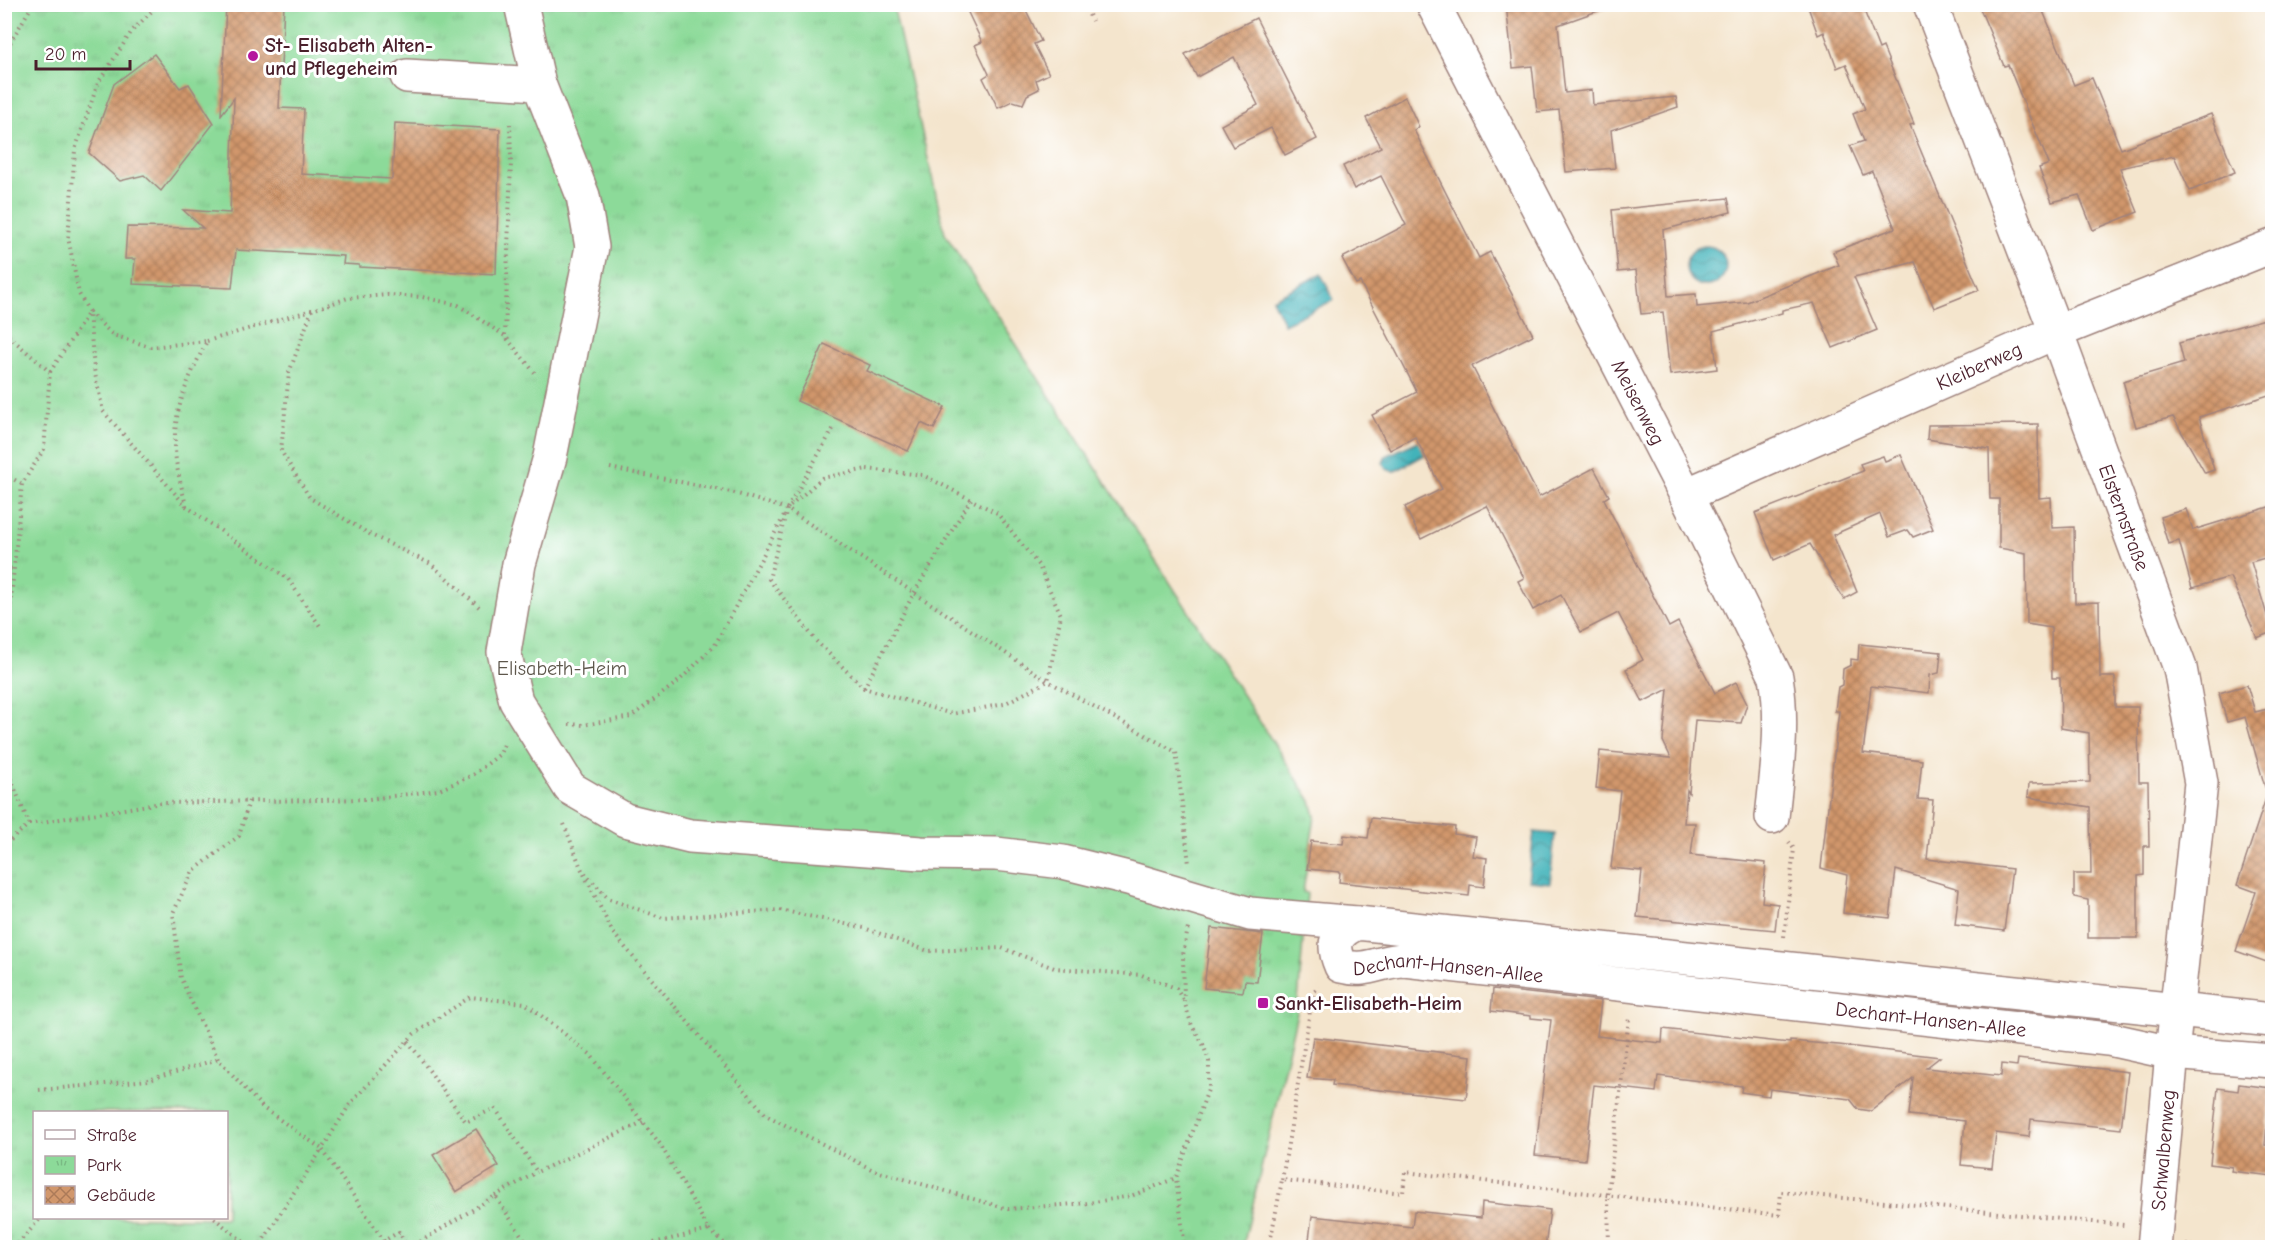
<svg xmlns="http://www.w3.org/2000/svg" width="2277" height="1252" font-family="'Comic Neue',sans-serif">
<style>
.park{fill:url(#park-tufts);stroke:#6b7c62;stroke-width:1.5;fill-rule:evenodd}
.water{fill:url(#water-waves);stroke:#466972;stroke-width:1.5}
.building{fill:url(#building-cross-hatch)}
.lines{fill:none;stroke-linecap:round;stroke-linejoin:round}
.minor-casing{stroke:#9f827c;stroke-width:36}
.path{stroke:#9f827c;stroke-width:4;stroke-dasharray:1.5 4.5;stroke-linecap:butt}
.minor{stroke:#fff;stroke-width:33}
.poi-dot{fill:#b5179e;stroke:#fff;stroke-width:2}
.labels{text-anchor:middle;stroke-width:6;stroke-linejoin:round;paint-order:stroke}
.poi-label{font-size:20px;font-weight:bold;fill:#4a1f2b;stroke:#fff;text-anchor:start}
.street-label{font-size:20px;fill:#4a1f2b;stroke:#fff}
.park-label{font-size:20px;fill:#5e574c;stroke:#fff}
</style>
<defs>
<pattern id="park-tufts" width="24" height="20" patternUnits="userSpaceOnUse" patternTransform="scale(1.5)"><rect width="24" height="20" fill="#8cda99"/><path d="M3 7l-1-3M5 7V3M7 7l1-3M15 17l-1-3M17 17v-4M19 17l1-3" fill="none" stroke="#7abb84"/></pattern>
<pattern id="water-waves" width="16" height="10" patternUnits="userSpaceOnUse" patternTransform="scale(1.5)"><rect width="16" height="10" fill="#43b3ba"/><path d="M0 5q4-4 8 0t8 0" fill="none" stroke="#3a9197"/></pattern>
<pattern id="building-cross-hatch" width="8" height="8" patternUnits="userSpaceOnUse" patternTransform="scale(1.5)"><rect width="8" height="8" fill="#d1976c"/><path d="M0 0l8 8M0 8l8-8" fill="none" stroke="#ac7b59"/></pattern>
</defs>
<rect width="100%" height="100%" fill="#fff"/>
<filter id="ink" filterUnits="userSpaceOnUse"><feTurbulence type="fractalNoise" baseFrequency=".0167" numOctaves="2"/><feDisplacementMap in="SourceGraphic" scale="12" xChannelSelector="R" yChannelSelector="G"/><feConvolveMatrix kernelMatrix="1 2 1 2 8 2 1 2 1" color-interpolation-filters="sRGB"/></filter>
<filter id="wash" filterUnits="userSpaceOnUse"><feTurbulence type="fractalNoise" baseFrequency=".008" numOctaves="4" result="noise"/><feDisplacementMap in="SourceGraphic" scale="24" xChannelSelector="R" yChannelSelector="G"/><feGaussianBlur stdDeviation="1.35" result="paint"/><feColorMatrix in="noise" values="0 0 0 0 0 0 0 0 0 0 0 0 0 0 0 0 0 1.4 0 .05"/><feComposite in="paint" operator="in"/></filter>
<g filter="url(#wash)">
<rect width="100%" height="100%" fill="#f4e5cd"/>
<path class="park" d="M 5,5 L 893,5 L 945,234 L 1311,801 L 1315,816 L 1303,892 L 1307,893 L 1297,1013 L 1243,1247 L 5,1248 ZM 34,1112 L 226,1112 L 226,1218 L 34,1218 Z"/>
<g class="water">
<circle cx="1706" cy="266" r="20"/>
<path d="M 1321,274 L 1334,300 L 1284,324 L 1272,299 Z"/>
<path d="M 1420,440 L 1425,455 L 1394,472 L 1386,469 L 1383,463 L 1386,456 Z"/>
<path d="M 1534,832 L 1555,834 L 1550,883 L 1528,881 Z"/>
</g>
<g id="blocks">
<g class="building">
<path d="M 226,4 L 284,4 L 279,108 L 304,109 L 301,174 L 392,179 L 395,123 L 500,129 L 496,274 L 359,267 L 359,265 L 343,264 L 344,256 L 236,250 L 232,288 L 133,284 L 135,259 L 125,259 L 127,227 L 203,228 L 183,210 L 230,213 L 234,98 L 221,115 Z"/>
<path d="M 964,4 L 1023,4 L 1041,41 L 1034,44 L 1049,74 L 1036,80 L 1039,89 L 1027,95 L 1023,104 L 1013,101 L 998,108 L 983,78 L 989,74 L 975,45 L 982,42 Z"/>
<path d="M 1506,4 L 1605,4 L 1606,8 L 1558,25 L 1565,93 L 1592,90 L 1593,105 L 1676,97 L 1678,107 L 1611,130 L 1615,168 L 1566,172 L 1559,110 L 1537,112 L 1532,66 L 1513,68 Z"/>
<path d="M 1807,4 L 1882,4 L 1865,13 L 1879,49 L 1883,47 L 1914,124 L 1910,125 L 1979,290 L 1934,308 L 1915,262 L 1854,277 L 1877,330 L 1833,348 L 1814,303 L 1782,310 L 1782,313 L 1713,331 L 1717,369 L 1670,375 L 1663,312 L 1641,314 L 1636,270 L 1618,272 L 1612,210 L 1728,198 L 1731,212 L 1663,230 L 1668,296 L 1696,294 L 1697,307 L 1747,302 L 1839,265 L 1833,252 L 1895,228 L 1872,171 L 1863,175 L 1850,146 L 1864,141 L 1853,114 L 1865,109 L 1846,64 L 1837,68 L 1824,32 L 1818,35 Z"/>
<path d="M 1978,4 L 2040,4 L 2074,85 L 2092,78 L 2121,149 L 2211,114 L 2235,172 L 2190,191 L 2174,156 L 2120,168 L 2138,212 L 2093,230 L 2079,195 L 2052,202 L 2039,168 L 2049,164 L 2008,65 L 2004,66 Z"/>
<path d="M 1256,18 L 1317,139 L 1285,155 L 1271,128 L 1233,147 L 1221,125 L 1258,105 L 1234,57 L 1197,77 L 1185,54 Z"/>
<path d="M 154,54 L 180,88 L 189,84 L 214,123 L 161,191 L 144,175 L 120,181 L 89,153 L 114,84 Z"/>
<path d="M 1405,97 L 1419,127 L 1414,130 L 1479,258 L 1490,252 L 1533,335 L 1472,366 L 1539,497 L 1594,468 L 1609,496 L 1604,499 L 1669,627 L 1678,622 L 1715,693 L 1736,682 L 1747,704 L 1741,723 L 1695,720 L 1689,793 L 1687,790 L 1684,823 L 1695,823 L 1691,855 L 1766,863 L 1762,902 L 1778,904 L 1775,930 L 1637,917 L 1642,871 L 1611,868 L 1620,791 L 1596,788 L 1600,751 L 1671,758 L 1663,741 L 1668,689 L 1643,702 L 1626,669 L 1643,660 L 1618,613 L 1581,632 L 1561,595 L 1533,610 L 1518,581 L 1524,578 L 1487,506 L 1421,539 L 1405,507 L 1442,489 L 1415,437 L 1390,450 L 1372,415 L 1417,392 L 1360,282 L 1356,284 L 1342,258 L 1406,225 L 1381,176 L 1354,189 L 1343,166 L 1381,147 L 1366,118 Z"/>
<path d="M 2272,317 L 2272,394 L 2199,417 L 2214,470 L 2205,473 L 2173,417 L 2136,427 L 2123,381 L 2184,363 L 2179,343 Z"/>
<path d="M 824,344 L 870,365 L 867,371 L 945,407 L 934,429 L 921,423 L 908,451 L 797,401 Z"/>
<path d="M 2038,424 L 2039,498 L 2051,497 L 2052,528 L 2074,527 L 2075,603 L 2099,602 L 2100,677 L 2115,677 L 2115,707 L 2138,707 L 2139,782 L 2148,782 L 2149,846 L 2144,846 L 2144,875 L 2138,876 L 2138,938 L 2088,938 L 2088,900 L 2074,897 L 2074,874 L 2091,874 L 2090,807 L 2028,797 L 2029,783 L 2090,782 L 2089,733 L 2061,728 L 2060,678 L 2052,678 L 2051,628 L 2027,624 L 2026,553 L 1999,548 L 1999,499 L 1990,499 L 1989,449 L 1927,439 L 1928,425 Z"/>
<path d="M 1901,455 L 1933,529 L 1913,537 L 1908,530 L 1889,537 L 1880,514 L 1833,535 L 1857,592 L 1844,599 L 1810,544 L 1774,560 L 1755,513 L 1863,471 L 1860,464 L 1883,456 L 1885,461 Z"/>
<path d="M 2272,506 L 2272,556 L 2251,562 L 2272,632 L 2257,638 L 2230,577 L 2192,588 L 2179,541 L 2168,544 L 2160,517 L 2186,509 L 2193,530 Z"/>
<path d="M 1859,644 L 1941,652 L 1939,673 L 1930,675 L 1929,693 L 1871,686 L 1863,753 L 1922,760 L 1918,799 L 1933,800 L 1927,859 L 2012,869 L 2004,931 L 1955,925 L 1959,889 L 1896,870 L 1890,918 L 1843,913 L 1847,875 L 1821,868 L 1839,711 L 1835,711 L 1838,687 L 1842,685 L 1843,669 L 1851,665 L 1851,659 L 1858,660 Z"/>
<path d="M 2247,685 L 2255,712 L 2272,708 L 2272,786 L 2265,787 L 2245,717 L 2227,722 L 2219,693 Z"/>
<path d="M 2268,792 L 2272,793 L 2272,964 L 2236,951 L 2256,892 L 2237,885 Z"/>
<path d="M 1371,818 L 1455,827 L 1454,834 L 1476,837 L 1473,856 L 1487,858 L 1484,887 L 1470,885 L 1469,896 L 1339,882 L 1340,872 L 1307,869 L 1311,841 L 1343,844 L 1344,835 L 1368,838 Z"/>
<path d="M 1211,928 L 1263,934 L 1257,982 L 1245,981 L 1243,992 L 1204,988 Z"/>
<path d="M 1493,989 L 1601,1001 L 1597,1036 L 1662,1043 L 1663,1029 L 1790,1043 L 1790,1041 L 1839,1045 L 1940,1057 L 1926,1068 L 2001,1076 L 2002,1064 L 2017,1066 L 2018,1059 L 2128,1072 L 2121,1129 L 2031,1119 L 2029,1137 L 1996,1133 L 1992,1168 L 1961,1165 L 1965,1121 L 1909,1115 L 1913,1078 L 1871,1111 L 1858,1109 L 1850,1099 L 1770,1089 L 1769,1096 L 1741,1092 L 1742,1086 L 1658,1076 L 1656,1092 L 1594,1085 L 1585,1160 L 1535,1155 L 1551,1020 L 1531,1018 L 1531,1016 L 1491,1011 Z"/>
<path d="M 1313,1037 L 1471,1056 L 1466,1099 L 1332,1085 L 1333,1080 L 1307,1078 Z"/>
<path d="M 2239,1084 L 2271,1088 L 2265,1145 L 2272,1146 L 2272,1176 L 2231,1171 L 2232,1167 L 2210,1164 L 2218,1088 L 2238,1091 Z"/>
<path d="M 476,1129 L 499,1166 L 456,1192 L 433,1155 Z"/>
<path d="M 1482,1202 L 1550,1210 L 1545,1248 L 1308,1248 L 1312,1216 L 1412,1227 L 1414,1211 L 1481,1218 Z"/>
</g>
</g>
</g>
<g filter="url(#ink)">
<use href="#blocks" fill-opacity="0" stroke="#9f827c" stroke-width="1.5"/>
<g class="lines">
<defs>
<g id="minor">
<path id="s1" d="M 1433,4 L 1686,495 L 1776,677 C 1784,724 1777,770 1772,817"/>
<path id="s2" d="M 1930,4 L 2056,332 L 2180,668 L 2201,783 L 2172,1053 L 2154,1248"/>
<path d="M 407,76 L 539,84 L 521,4"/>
<path d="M 539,84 L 583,196 L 592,247 L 550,457 L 519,564 L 504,652 L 516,701 L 570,788 L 625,820 L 690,836 L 921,853 L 996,854 L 1063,862 L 1128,878 L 1250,914 L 1357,923"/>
<path id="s3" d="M 1686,495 L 2056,332 L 2272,246"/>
<path id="s4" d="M 2272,1020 L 1357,923 C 1335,934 1331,943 1341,966 C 1369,973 1378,961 1404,960 L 2108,1039 L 2172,1053 L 2272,1061"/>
</g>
</defs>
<use href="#minor" class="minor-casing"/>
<g class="path">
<path d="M 1084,4 L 1092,21"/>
<path d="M 4,53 L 33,4"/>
<path d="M 89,312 L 113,335 L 151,347 L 207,341 C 190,375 173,408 175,447 C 175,466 182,487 186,506 L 103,411 L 94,369 Z"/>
<path d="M 4,332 L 50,372 L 44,449 L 22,484 L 4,673"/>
<path d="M 505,335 L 511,162 L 510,124"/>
<path d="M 207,341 L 312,310"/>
<path d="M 50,372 L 89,312 L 79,294 L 68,237 L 75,150 L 98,83 L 132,31 L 159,4"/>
<path d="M 833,429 L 787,509 L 1048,681 L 1176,752 L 1189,864"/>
<path d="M 610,468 L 731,492 L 787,509"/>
<path d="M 867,469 L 923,475 L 997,513 L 1039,566 L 1061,615 L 1048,681 L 1004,704 L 952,714 L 864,688 L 816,641 L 769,579 L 787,509 L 822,478 Z"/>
<path d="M 4,474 L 22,484"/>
<path d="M 186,506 L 288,579 L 322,629"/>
<path d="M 4,568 L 15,569"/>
<path d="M 479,607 L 431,564 L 371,535 L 310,498 L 281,451 L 289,373 L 312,310 L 348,298 L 388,295 L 422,297 L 458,305 L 505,336 L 535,373"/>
<path d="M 864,688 L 914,593 L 971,499"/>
<path d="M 569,724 L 583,725 L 631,717 L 679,681 L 715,645 L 784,516"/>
<path d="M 4,762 L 29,824 L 4,846"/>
<path d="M 29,824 L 161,803 L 369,799 L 439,790 L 473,775 L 500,754 L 505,742"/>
<path d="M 564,824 L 581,868 L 613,933 L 766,1115 L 873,1170 L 1008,1209 L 1089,1203 L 1131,1196 L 1176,1178"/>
<path d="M 585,873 L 609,899 L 663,918 L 780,910 L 864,928 L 928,951 L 1002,948 L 1054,968 L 1142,975 L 1176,988 L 1183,1000"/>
<path d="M 1784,937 L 1794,849 L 1789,842"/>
<path d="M 408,1041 L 466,1122 L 495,1108 L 537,1172 L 643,1122"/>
<path d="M 218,1059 L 181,979 L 173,913 L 193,871 L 239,836 L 249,801"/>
<path d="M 39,1090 L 149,1080 L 218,1059 L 263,1108 L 322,1149 L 258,1248"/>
<path d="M 1282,1180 L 1313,993 L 1319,987"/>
<path d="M 495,1196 L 537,1172"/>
<path d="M 214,1218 L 251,1248"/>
<path d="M 709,1230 L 730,1248"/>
<path d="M 384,1241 L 322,1149 L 350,1104 L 414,1034 L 470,997 L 525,1003 L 590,1054 L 660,1144 L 709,1230 L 632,1248"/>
<path d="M 2186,1245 L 2211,1248"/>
<path d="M 14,1248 L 41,1218"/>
<path d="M 372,1248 L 399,1232 L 408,1248"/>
<path d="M 410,1248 L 495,1196 L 530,1248"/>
<path d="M 1185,1248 L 1176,1178 L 1209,1087 L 1209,1061 L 1203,1044 L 1192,1026 L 1184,1001 L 1183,955 L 1188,928"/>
<path d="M 1269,1248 L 1282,1180 L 1403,1193 L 1405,1172 L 1779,1215 L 1781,1192 L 2124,1225"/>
<path d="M 1609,1248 L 1608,1194 L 1629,1018"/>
</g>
<use href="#minor" class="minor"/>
</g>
</g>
<g class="poi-dot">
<circle cx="253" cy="56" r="6"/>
<rect x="1257" y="997" width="12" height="12" rx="3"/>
</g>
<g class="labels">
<g class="poi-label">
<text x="265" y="52">St- Elisabeth Alten-<tspan x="265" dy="23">und Pflegeheim</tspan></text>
<text x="1275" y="1010">Sankt-Elisabeth-Heim</text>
</g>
<g class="street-label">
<text dy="7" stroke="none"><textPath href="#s3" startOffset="320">Kleiberweg</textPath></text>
<text dy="7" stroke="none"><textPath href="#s1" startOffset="448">Meisenweg</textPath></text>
<text dy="7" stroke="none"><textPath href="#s2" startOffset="549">Elsternstraße</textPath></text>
<text dy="7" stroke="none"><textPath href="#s4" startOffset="1082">Dechant-Hansen-Allee</textPath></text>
<text dy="7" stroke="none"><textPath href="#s4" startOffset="1568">Dechant-Hansen-Allee</textPath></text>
<text transform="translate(2163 1150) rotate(-85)" y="7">Schwalbenweg</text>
</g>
<g class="park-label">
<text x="562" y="675">Elisabeth-Heim</text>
</g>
</g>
<rect width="2277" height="1252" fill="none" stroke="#fff" stroke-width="24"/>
<rect x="33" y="1111" width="195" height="108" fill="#ffffff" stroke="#b7a5aa" stroke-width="1.5"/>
<rect x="45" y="1130" width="30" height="9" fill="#ffffff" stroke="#b7a5aa" stroke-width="1.5"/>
<text x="87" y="1141" font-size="18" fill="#4a1f2b">Straße</text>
<rect x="45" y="1156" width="30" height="18" fill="url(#park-tufts)" stroke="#b7a5aa" stroke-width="1.5"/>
<text x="87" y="1171" font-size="18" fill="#4a1f2b">Park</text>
<rect x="45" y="1186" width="30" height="18" fill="url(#building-cross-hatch)" stroke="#b7a5aa" stroke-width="1.5"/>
<text x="87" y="1201" font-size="18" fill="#4a1f2b">Gebäude</text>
<path d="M36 60v9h94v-9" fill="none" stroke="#4a1f2b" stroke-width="3"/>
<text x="45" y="60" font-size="18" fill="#4a1f2b" stroke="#ffffff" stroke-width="4.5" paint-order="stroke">20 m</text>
</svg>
